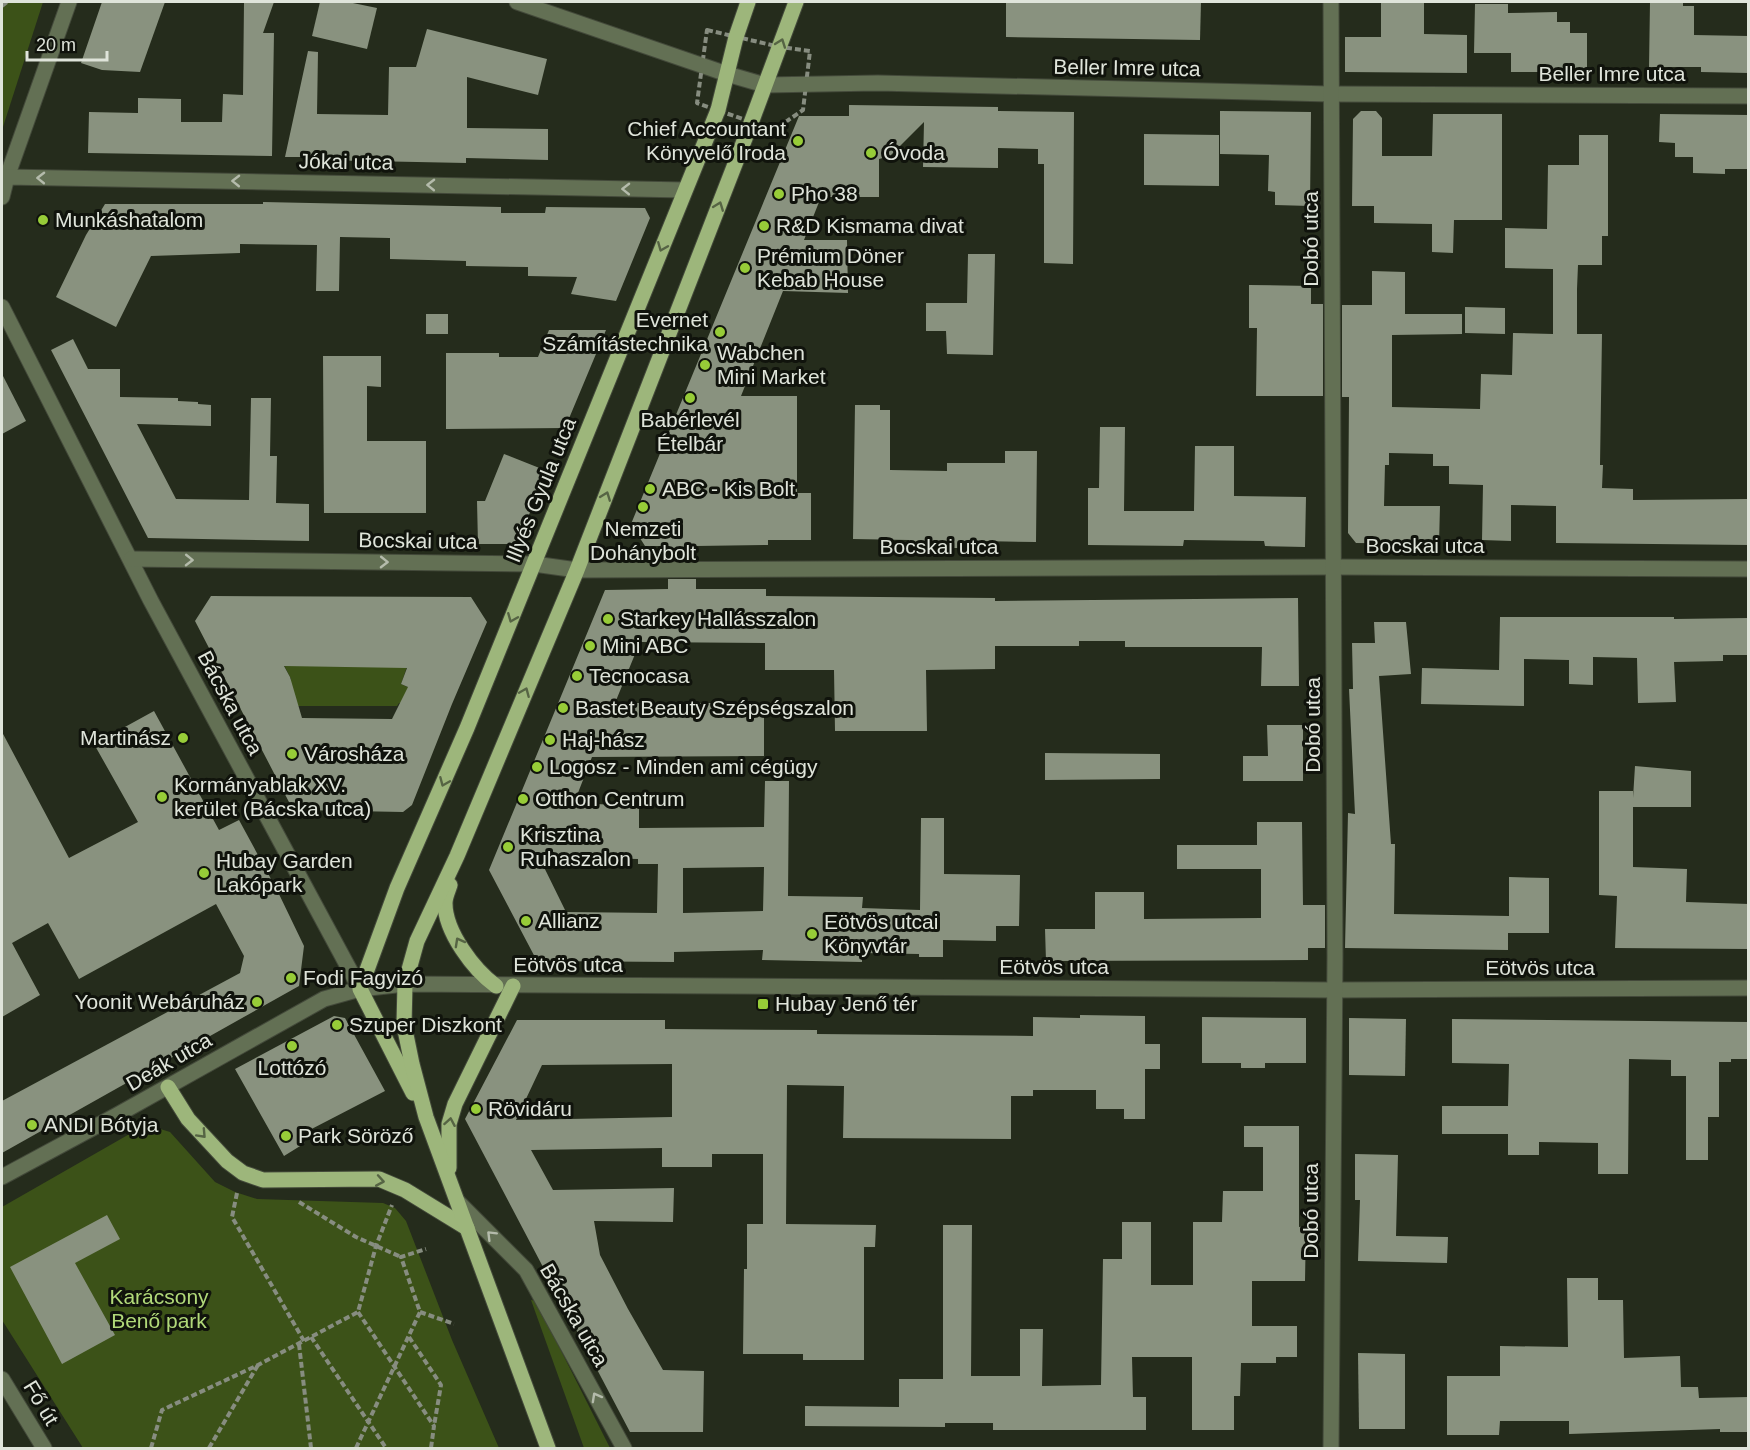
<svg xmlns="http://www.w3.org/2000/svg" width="1750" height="1450" font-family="Arial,sans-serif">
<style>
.green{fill:#3c5218}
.building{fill:#89927f;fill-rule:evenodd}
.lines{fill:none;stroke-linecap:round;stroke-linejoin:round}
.minor-casing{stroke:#43493a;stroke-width:17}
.major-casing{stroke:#43493a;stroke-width:17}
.path{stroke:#878d80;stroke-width:4;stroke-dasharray:6 3;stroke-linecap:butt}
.minor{stroke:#637054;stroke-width:15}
.major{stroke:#9db67b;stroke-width:15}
.oneway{stroke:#566444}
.oneway2{stroke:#b4bbab}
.poi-dot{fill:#97cc38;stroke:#10130c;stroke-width:2}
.labels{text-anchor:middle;stroke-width:6;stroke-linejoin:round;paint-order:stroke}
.street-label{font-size:21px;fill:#dfe4da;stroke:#10130c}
.poi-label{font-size:21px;fill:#dfe4da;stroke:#10130c;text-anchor:start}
.park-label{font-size:21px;fill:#b1d979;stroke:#10130c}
</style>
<rect width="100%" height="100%" fill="#252c1c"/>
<g class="green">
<path d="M 2,2 L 43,2 L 2,130 Z"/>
<path d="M 278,653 L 411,655 L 401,684 L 414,690 L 408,703 L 399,703 L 397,706 L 298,706 L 272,691 L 291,679 Z"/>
<path d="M 154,1127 L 170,1132 L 215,1182 L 235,1192 L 257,1199 L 383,1203 L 395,1208 L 406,1221 L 452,1340 L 499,1448 L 83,1448 L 2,1320 L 2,1207 L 140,1128 Z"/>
<path d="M 531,1300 L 536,1301 L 610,1448 L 584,1448 Z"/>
</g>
<g class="building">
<path d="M 102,2 L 165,2 L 140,72 L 102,70 L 81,63 Z"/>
<path d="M 244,2 L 274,2 L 263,33 L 274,33 L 272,156 L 88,153 L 89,112 L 138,113 L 138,98 L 181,99 L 181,122 L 222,122 L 223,94 L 243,95 Z"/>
<path d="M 320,2 L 348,2 L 377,8 L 367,49 L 312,36 Z"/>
<path d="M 1006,2 L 1201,2 L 1200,40 L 1006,37 Z"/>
<path d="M 1381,2 L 1424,2 L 1424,34 L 1467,35 L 1467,73 L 1345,72 L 1345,37 L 1381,37 Z"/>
<path d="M 1650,2 L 1683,2 L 1683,6 L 1694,6 L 1694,35 L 1749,36 L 1749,73 L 1701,72 L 1701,67 L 1649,67 Z"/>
<path d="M 1475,4 L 1508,4 L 1508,13 L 1557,12 L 1557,22 L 1570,22 L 1570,33 L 1587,33 L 1587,72 L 1511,72 L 1511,53 L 1474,53 Z"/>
<path d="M 427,29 L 547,59 L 538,95 L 467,77 L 467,128 L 548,129 L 548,160 L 466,158 L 466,163 L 318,160 L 318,157 L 285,157 L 308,51 L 318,52 L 317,114 L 388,115 L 389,67 L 416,67 Z"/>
<path d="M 849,105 L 998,107 L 998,111 L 1074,112 L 1073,264 L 1044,263 L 1044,164 L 1038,164 L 1038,149 L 998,148 L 998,168 L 923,167 L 924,122 L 890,156 L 879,159 L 879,197 L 821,197 L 804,240 L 847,240 L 848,293 L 783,291 L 741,396 L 797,396 L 797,493 L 811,493 L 811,540 L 768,540 L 768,545 L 696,546 L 696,560 L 668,560 L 668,546 L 645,546 L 631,524 L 799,116 L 849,116 Z"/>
<path d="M 1220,111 L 1311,112 L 1310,206 L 1275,205 L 1275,192 L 1268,191 L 1269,155 L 1220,154 Z"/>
<path d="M 1361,111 L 1376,111 L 1382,118 L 1382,156 L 1432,156 L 1433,114 L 1502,114 L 1502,220 L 1454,220 L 1453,253 L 1432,252 L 1432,224 L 1374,223 L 1374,206 L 1352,206 L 1353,119 Z"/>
<path d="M 1660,114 L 1749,115 L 1749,169 L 1725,169 L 1725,174 L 1693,173 L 1693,157 L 1675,157 L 1675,143 L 1659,142 Z"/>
<path d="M 1144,134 L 1219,135 L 1219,186 L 1144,185 Z"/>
<path d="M 1579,135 L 1608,135 L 1608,236 L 1602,236 L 1602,265 L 1578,265 L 1577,289 L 1577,334 L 1602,334 L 1600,465 L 1603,465 L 1602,488 L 1633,489 L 1633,500 L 1749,499 L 1749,545 L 1556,543 L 1556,506 L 1511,505 L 1511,541 L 1482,540 L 1483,485 L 1449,484 L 1449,466 L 1433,466 L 1433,454 L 1389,453 L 1389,465 L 1385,465 L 1384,506 L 1440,506 L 1439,544 L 1356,543 L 1348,533 L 1349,397 L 1342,397 L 1342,305 L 1372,305 L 1372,271 L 1405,272 L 1405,314 L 1462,314 L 1462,334 L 1392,335 L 1392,407 L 1480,409 L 1481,374 L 1512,375 L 1513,333 L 1553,334 L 1553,269 L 1505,268 L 1505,228 L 1547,229 L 1548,165 L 1579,165 Z"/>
<path d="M 263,202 L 501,207 L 501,213 L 545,213 L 546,207 L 645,208 L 650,218 L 616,301 L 571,294 L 577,277 L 528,276 L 528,267 L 466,266 L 466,261 L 390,259 L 390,238 L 340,237 L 339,291 L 316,291 L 317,245 L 240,244 L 240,253 L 151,256 L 116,327 L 56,297 L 86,235 L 105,204 L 263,204 Z"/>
<path d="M 968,254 L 995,254 L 993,355 L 947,354 L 946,331 L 926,331 L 926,303 L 967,303 Z"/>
<path d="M 1249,285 L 1311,286 L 1311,304 L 1323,304 L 1323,396 L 1256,396 L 1257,328 L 1249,328 Z"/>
<path d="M 1465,307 L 1505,308 L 1505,334 L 1465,333 Z"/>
<rect x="426" y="314" width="22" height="20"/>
<path d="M 549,330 L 606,330 L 565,428 L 446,429 L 446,353 L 499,353 L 499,357 L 538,357 Z"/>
<path d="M 73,339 L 88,369 L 120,369 L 120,397 L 178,398 L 178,401 L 198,402 L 198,404 L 211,405 L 211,426 L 137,424 L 176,499 L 249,500 L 251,398 L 271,398 L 270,456 L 277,456 L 276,503 L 309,504 L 309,541 L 148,538 L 51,350 Z"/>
<path d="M 323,356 L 381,356 L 381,387 L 367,386 L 367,441 L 426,441 L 426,513 L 324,513 Z"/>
<path d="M 2,374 L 26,421 L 2,434 Z"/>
<path d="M 855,405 L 880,405 L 880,410 L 890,410 L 890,470 L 947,471 L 947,463 L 1005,463 L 1005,451 L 1037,451 L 1036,542 L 980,541 L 980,548 L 909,548 L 909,540 L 853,539 Z"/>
<path d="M 1100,427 L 1125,427 L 1124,511 L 1194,511 L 1195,446 L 1234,446 L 1234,496 L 1306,497 L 1305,547 L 1265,546 L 1264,541 L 1184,540 L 1183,546 L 1088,545 L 1088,488 L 1099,488 Z"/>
<path d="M 504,454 L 547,471 L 517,544 L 478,544 L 477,501 L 485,501 Z"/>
<path d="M 668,579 L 696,579 L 696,589 L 766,589 L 766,596 L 995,598 L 995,601 L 1298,598 L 1299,686 L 1261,686 L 1262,647 L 1125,647 L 1125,641 L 1079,641 L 1079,646 L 995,646 L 995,669 L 926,670 L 927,731 L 835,731 L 834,670 L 765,670 L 765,643 L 640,642 L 615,703 L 764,703 L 764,756 L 592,757 L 574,803 L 639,806 L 639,828 L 764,827 L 765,781 L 789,781 L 788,896 L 863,897 L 862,908 L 920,910 L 921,818 L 944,818 L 944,874 L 1020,875 L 1019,926 L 996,926 L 996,941 L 943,940 L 943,957 L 919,957 L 919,954 L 862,953 L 862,962 L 762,960 L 763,950 L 674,952 L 674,962 L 537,961 L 489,870 L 605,590 L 668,589 ZM 539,857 L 638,859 L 638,864 L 658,864 L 657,913 L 566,912 ZM 764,867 L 763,911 L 683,913 L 683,868 Z"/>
<path d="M 211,596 L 471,597 L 487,622 L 452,704 L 412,805 L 403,812 L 300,810 L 290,804 L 195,621 ZM 284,666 L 407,668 L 401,684 L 408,687 L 392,719 L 302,718 L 290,677 Z"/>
<path d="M 1500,617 L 1674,617 L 1674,619 L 1749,618 L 1749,655 L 1723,655 L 1723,661 L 1674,662 L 1676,702 L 1638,703 L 1637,658 L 1593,657 L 1593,685 L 1569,684 L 1569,660 L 1524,659 L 1524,706 L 1421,704 L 1422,668 L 1499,670 Z"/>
<path d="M 1374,622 L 1406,622 L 1411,674 L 1379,676 L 1391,844 L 1395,844 L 1394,914 L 1509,916 L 1509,877 L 1549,878 L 1549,933 L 1508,933 L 1508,950 L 1345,948 L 1348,813 L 1355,814 L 1349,689 L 1353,689 L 1352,643 L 1375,643 Z"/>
<path d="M 154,711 L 219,830 L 239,820 L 277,890 L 304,946 L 299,986 L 2,1153 L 2,1101 L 240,973 L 244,956 L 216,904 L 79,979 L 48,923 L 12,943 L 40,995 L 2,1017 L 2,732 L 69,858 L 138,822 L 94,744 Z"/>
<path d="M 1267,725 L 1303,725 L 1303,781 L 1243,781 L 1243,756 L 1268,756 Z"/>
<path d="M 1045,753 L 1160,754 L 1160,779 L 1045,780 Z"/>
<path d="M 1635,766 L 1691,771 L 1691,807 L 1633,807 L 1633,867 L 1687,869 L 1686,902 L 1749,904 L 1748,949 L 1615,948 L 1617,896 L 1599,895 L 1599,791 L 1633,791 L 1633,798 Z"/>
<path d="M 1257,822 L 1302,822 L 1303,905 L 1325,905 L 1325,948 L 1308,948 L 1308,960 L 1046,961 L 1045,929 L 1095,929 L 1095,892 L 1144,892 L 1144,919 L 1261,918 L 1261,869 L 1177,869 L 1177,845 L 1257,845 Z"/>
<path d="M 1080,1015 L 1145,1016 L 1145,1044 L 1160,1044 L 1160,1069 L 1145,1069 L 1145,1119 L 1124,1119 L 1124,1109 L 1096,1109 L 1096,1090 L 1033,1090 L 1033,1096 L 1011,1096 L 1011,1139 L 843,1138 L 844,1086 L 787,1085 L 786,1224 L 876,1225 L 875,1247 L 864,1247 L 864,1360 L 803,1360 L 803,1354 L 743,1354 L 744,1269 L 747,1269 L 747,1224 L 763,1224 L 763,1154 L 712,1154 L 712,1167 L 662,1167 L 662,1148 L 531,1150 L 553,1190 L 674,1188 L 673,1222 L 594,1221 L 600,1255 L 628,1309 L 663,1370 L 704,1371 L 703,1432 L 630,1432 L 465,1119 L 517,1020 L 665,1020 L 665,1029 L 817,1030 L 817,1034 L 1033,1036 L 1033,1017 L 1080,1018 ZM 672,1064 L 672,1117 L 516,1120 L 542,1065 Z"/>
<path d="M 334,1016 L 345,1018 L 385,1091 L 300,1135 L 305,1143 L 284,1156 L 235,1069 Z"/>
<path d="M 1202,1017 L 1306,1018 L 1306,1063 L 1265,1063 L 1265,1068 L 1241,1068 L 1241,1063 L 1202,1063 Z"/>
<path d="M 1349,1018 L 1406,1019 L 1405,1076 L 1349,1075 Z"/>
<path d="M 1452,1019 L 1749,1022 L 1749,1059 L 1731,1059 L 1731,1062 L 1719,1062 L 1719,1117 L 1708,1117 L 1708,1160 L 1686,1160 L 1686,1076 L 1671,1076 L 1671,1060 L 1629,1059 L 1628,1174 L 1598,1174 L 1598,1143 L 1539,1142 L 1539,1155 L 1508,1155 L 1508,1134 L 1442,1134 L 1442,1106 L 1508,1106 L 1509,1064 L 1452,1063 Z"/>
<path d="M 1244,1126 L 1299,1126 L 1299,1227 L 1306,1226 L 1305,1281 L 1252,1281 L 1252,1326 L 1297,1326 L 1297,1357 L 1276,1357 L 1276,1363 L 1241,1363 L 1240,1396 L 1234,1396 L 1234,1430 L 1192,1430 L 1192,1357 L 1132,1357 L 1133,1397 L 1146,1397 L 1146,1430 L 993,1430 L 993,1423 L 945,1423 L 945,1427 L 805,1426 L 805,1406 L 899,1407 L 899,1379 L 943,1379 L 943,1225 L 972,1225 L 971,1376 L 1020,1376 L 1020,1329 L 1043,1329 L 1042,1386 L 1101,1385 L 1103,1259 L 1122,1259 L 1122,1222 L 1151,1222 L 1151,1285 L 1193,1285 L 1193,1222 L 1222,1222 L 1223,1191 L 1263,1191 L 1263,1147 L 1244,1147 Z"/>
<path d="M 1355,1154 L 1398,1155 L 1396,1236 L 1448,1237 L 1447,1263 L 1358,1261 L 1360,1200 L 1355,1200 Z"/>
<path d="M 107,1215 L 120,1239 L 75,1263 L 115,1335 L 62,1364 L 10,1267 Z"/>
<path d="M 1567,1278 L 1598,1278 L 1598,1300 L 1623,1300 L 1624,1358 L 1680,1356 L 1681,1387 L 1698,1387 L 1699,1398 L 1749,1397 L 1749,1432 L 1720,1432 L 1720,1429 L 1569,1434 L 1569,1421 L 1500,1421 L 1499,1435 L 1447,1435 L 1447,1376 L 1500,1376 L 1500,1346 L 1568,1347 Z"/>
<path d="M 1358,1353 L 1405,1354 L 1405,1429 L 1359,1429 Z"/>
</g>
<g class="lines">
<defs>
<g id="minor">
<path d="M 517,2 L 727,74 L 765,85 L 878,83 L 1330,94 L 1748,96"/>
<path d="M 2,178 L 7,177 L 69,2"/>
<path d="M 2,197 L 7,177 L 685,190"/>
<path d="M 2,307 L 151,601 L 360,989"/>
<path d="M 131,559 L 534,564 L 577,570 L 1334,567 L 1748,569"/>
<path d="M 2,1177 L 117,1115 L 324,999 L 360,989 L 405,984 L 1334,990 L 1748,988"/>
<path d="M 458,1202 L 526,1270 L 624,1448"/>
<path d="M 2,1379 L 44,1448"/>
<path d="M 1331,1448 L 1335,957 L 1331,2"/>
</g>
<g id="major">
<path d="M 450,885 C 448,891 445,897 445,903 C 445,932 474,970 496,986"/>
<path d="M 168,1087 L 188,1119 L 227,1161 L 243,1173 L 263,1180 L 379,1179 L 405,1190 L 467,1228"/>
<path d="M 413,1093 L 360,989 L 397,888 L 467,728 L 718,110 L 736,37 L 748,2"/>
<path d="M 449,1168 L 449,1124 L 455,1104 L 513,986"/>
<path d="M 548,1448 L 426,1117 L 412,1064 L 404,1025 L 405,984 L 417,941 L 457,856 L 577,570 L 751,123 L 796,2"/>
</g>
</defs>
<use href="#minor" class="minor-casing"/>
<use href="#major" class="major-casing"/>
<g class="path">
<path d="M 2,6 L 7,2"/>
<path d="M 707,30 L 780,47 L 810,51 L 803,110 L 774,130 L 697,103 Z"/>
<path d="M 237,1193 L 232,1217 L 304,1341"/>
<path d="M 299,1202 L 356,1237 L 401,1257"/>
<path d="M 358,1312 L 434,1426 L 431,1448"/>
<path d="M 420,1312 L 454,1324"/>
<path d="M 311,1337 L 386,1448"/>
<path d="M 409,1337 L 441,1385 L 434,1426"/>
<path d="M 299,1344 L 311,1448"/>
<path d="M 151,1448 L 162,1410 L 258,1365 L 358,1312 L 376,1246 L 392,1205"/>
<path d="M 209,1448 L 258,1365"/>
<path d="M 356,1448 L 420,1312 L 401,1257 L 426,1249"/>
</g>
<use href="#minor" class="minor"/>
<use href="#major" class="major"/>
</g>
<defs><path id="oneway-chevron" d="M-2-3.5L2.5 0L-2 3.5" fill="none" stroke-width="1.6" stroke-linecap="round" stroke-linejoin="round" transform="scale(1.5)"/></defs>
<g class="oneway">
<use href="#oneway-chevron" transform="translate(781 43) rotate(-70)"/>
<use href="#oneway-chevron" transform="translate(719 206) rotate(-69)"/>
<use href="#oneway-chevron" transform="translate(662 247) rotate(112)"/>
<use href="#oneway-chevron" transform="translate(606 496) rotate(-69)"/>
<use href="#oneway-chevron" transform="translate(512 618) rotate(112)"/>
<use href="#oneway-chevron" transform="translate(525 692) rotate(-67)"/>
<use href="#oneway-chevron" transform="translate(444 782) rotate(113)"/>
<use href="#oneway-chevron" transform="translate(459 942) rotate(-119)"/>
<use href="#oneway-chevron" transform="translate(450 1122) rotate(-80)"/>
<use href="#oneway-chevron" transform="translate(202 1134) rotate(47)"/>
<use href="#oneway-chevron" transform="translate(380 1181) rotate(10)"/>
</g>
<g class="oneway2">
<use href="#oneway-chevron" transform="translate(41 178) rotate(-179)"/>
<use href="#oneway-chevron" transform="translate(236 181) rotate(-179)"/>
<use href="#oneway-chevron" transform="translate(431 185) rotate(-179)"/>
<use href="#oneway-chevron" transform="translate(626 189) rotate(-179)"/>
<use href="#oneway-chevron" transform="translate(189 560) rotate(1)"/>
<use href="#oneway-chevron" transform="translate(384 562) rotate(1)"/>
<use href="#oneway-chevron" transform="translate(491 1235) rotate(-135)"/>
<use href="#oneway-chevron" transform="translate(596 1397) rotate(-119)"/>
</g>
<g class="poi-dot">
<circle cx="798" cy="141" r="6"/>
<circle cx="871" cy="153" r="6"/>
<circle cx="779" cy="194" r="6"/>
<circle cx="43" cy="220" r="6"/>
<circle cx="764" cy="226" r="6"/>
<circle cx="745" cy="268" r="6"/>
<circle cx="720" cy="332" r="6"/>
<circle cx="705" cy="365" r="6"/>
<circle cx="690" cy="398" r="6"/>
<circle cx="650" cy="489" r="6"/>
<circle cx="643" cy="507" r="6"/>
<circle cx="608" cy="619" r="6"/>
<circle cx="590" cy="646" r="6"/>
<circle cx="577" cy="676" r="6"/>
<circle cx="563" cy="708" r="6"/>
<circle cx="183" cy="738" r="6"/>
<circle cx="550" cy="740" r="6"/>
<circle cx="292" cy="754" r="6"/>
<circle cx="537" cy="767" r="6"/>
<circle cx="162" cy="797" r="6"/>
<circle cx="523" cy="799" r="6"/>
<circle cx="508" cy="847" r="6"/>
<circle cx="204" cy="873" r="6"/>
<circle cx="526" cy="921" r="6"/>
<circle cx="812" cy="934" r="6"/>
<circle cx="291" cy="978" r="6"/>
<circle cx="257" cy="1002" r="6"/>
<rect x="757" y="998" width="12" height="12" rx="3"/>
<circle cx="337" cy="1025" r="6"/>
<circle cx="292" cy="1046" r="6"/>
<circle cx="476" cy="1109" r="6"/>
<circle cx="32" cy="1125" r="6"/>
<circle cx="286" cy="1136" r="6"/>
</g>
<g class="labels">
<g class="street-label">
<text transform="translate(1127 68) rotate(1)" y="7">Beller Imre utca</text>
<text x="1612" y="81">Beller Imre utca</text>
<text transform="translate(346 162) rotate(1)" y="7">Jókai utca</text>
<text transform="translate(1311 239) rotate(-90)" y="7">Dobó utca</text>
<text transform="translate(541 490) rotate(-68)" y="7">Illyés Gyula utca</text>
<text transform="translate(418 541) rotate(1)" y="7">Bocskai utca</text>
<text x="1425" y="553">Bocskai utca</text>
<text x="939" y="554">Bocskai utca</text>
<text transform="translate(230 703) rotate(62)" y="7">Bácska utca</text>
<text transform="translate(1313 725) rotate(-90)" y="7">Dobó utca</text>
<text x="568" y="972">Eötvös utca</text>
<text x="1054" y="974">Eötvös utca</text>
<text x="1540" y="975">Eötvös utca</text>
<text transform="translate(169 1062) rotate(-30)" y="7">Deák utca</text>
<text transform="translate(1311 1211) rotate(-90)" y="7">Dobó utca</text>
<text transform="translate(574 1315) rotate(60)" y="7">Bácska utca</text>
<text transform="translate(41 1403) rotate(59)" y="7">Fő út</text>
</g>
<g class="poi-label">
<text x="786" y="136" text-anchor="end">Chief Accountant<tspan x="786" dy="24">Könyvelő Iroda</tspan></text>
<text x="883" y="160">Óvoda</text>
<text x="791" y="201">Pho 38</text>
<text x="55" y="227">Munkáshatalom</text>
<text x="776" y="233">R&amp;D Kismama divat</text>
<text x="757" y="263">Prémium Döner<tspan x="757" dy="24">Kebab House</tspan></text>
<text x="708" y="327" text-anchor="end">Evernet<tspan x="708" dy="24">Számítástechnika</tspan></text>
<text x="717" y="360">Wabchen<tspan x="717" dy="24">Mini Market</tspan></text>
<text x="690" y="427" text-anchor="middle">Babérlevél<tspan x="690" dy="24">Ételbár</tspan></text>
<text x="662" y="496">ABC - Kis Bolt</text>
<text x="643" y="536" text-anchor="middle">Nemzeti<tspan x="643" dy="24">Dohánybolt</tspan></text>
<text x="620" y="626">Starkey Hallásszalon</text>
<text x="602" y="653">Mini ABC</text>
<text x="589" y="683">Tecnocasa</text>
<text x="575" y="715">Bastet Beauty Szépségszalon</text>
<text x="171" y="745" text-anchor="end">Martinász</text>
<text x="562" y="747">Haj-hász</text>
<text x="304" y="761">Városháza</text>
<text x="549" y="774">Logosz - Minden ami cégügy</text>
<text x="174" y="792">Kormányablak XV.<tspan x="174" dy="24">kerület (Bácska utca)</tspan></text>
<text x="535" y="806">Otthon Centrum</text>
<text x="520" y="842">Krisztina<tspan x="520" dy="24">Ruhaszalon</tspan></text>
<text x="216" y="868">Hubay Garden<tspan x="216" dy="24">Lakópark</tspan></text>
<text x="538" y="928">Allianz</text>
<text x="824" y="929">Eötvös utcai<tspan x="824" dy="24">Könyvtár</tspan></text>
<text x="303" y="985">Fodi Fagyizó</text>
<text x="245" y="1009" text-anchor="end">Yoonit Webáruház</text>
<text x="775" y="1011">Hubay Jenő tér</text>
<text x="349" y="1032">Szuper Diszkont</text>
<text x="292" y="1075" text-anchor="middle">Lottózó</text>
<text x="488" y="1116">Rövidáru</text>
<text x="44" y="1132">ANDI Bótyja</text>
<text x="298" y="1143">Park Söröző</text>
</g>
<g class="park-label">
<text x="159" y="1304">Karácsony<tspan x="159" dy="24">Benő park</tspan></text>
</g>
</g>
<rect width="1750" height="1450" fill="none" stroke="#dfe4da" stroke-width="6"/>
<path d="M27 51v9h80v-9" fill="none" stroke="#dfe4da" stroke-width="3"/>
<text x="36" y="51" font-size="18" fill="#dfe4da" stroke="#10130c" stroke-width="4.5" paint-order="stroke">20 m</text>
</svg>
